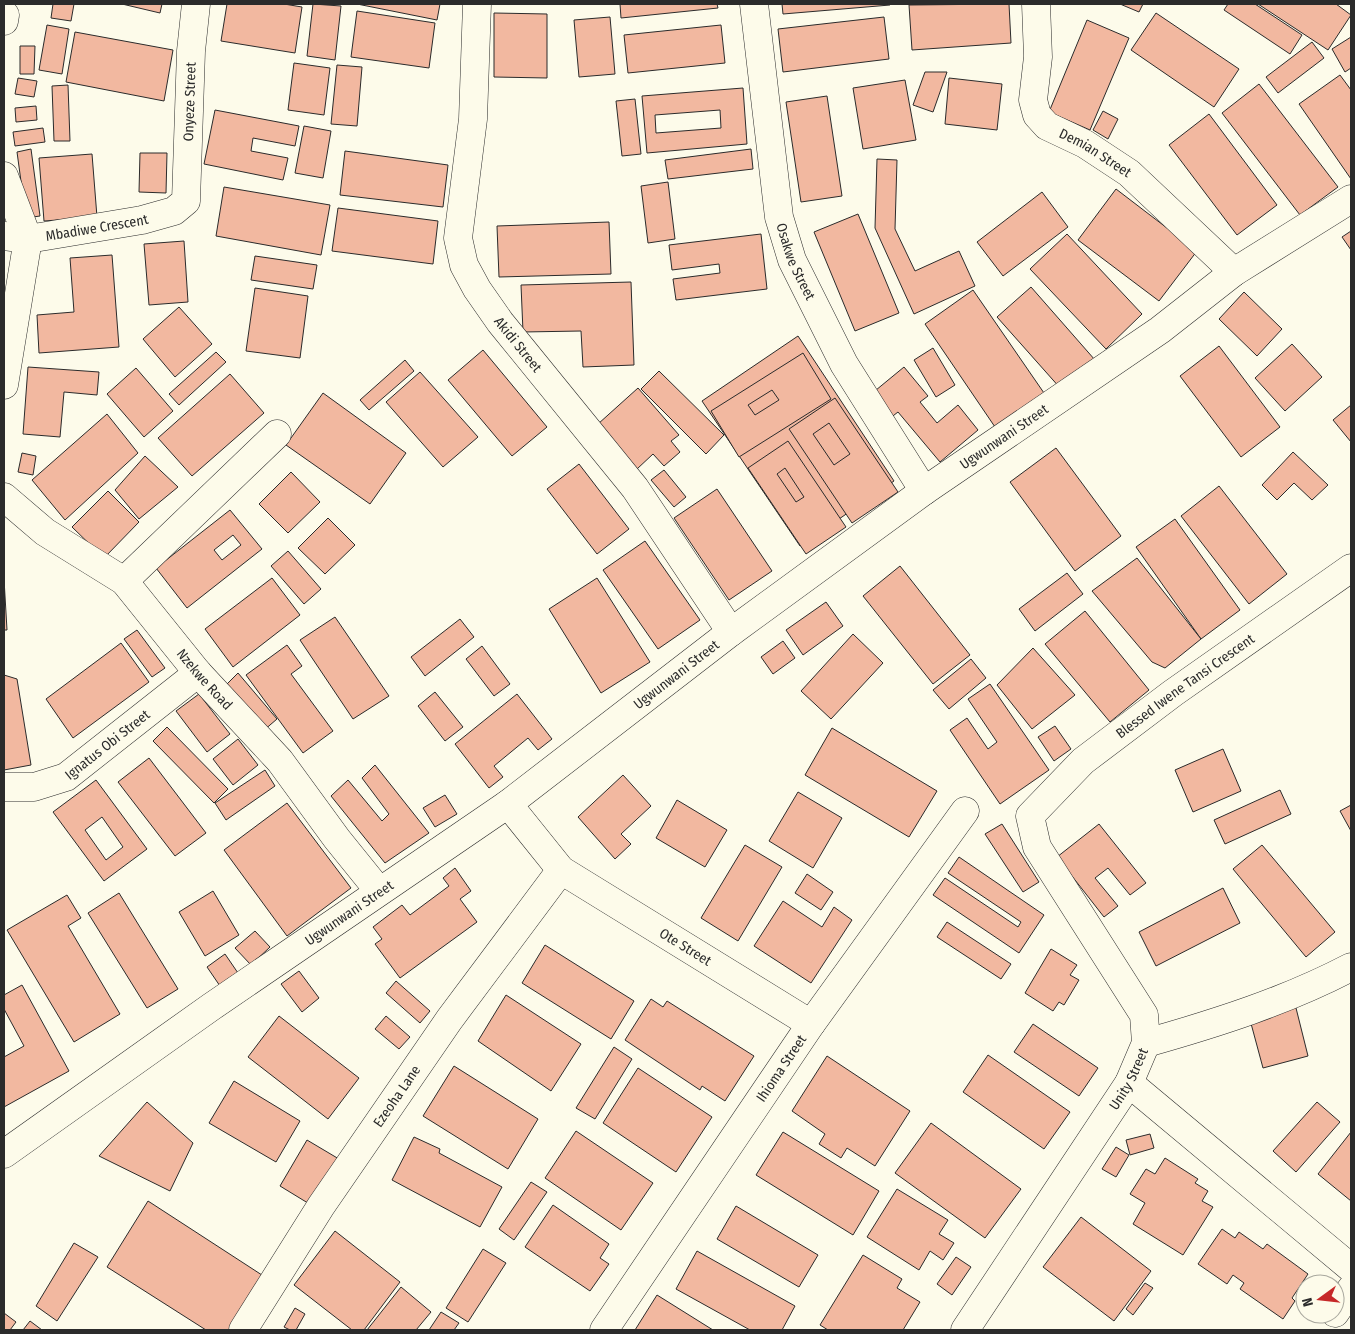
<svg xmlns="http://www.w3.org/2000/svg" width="1355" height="1334" font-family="'Fira Sans Condensed',sans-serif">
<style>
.building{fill:#f2b8a0;stroke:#2b2b2b;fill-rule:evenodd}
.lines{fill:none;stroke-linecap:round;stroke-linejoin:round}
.minor-casing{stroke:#2b2b2b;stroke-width:29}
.minor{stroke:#fdfbea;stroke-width:28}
.labels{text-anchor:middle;stroke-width:4;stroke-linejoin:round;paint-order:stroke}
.street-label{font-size:14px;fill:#2b2b2b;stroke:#fdfbea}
</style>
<rect width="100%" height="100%" fill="#fdfbea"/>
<g class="building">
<path d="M 53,4 L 74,4 L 71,21 L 51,18 Z"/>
<path d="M 122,4 L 162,4 L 160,13 Z"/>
<path d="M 227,4 L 284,4 L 302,7 L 295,53 L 221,41 Z"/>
<path d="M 313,4 L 341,6 L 335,60 L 307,56 Z"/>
<path d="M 357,4 L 440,4 L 437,20 Z"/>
<path d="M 620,4 L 717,4 L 718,8 L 621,18 Z"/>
<path d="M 782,4 L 889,4 L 890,5 L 783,14 Z"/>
<path d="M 1009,4 L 1011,43 L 912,50 L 909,5 Z"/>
<path d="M 1120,4 L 1143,4 L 1139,12 Z"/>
<path d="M 1228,4 L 1255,4 L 1302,35 L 1290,54 L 1224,10 Z"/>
<path d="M 1258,4 L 1336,4 L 1351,15 L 1328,50 Z"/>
<path d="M 357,11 L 435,23 L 429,68 L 351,57 Z"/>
<path d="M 494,13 L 547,14 L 547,78 L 494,77 Z"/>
<path d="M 1156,13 L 1239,69 L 1214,107 L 1131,50 Z"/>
<path d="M 610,17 L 615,74 L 579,77 L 574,20 Z"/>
<path d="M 884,17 L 889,59 L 783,72 L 778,29 Z"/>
<path d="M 1087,20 L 1129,38 L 1090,130 L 1049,112 Z"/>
<path d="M 47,25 L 69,29 L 62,74 L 39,70 Z"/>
<path d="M 721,25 L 725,63 L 628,73 L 624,35 Z"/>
<path d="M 75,32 L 173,50 L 164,101 L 66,82 Z"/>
<path d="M 1351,37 L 1351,68 L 1345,72 L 1332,49 Z"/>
<path d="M 1312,42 L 1324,58 L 1278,93 L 1266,77 Z"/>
<path d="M 20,46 L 35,46 L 34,74 L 20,74 Z"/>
<path d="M 294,63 L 330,68 L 324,115 L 288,110 Z"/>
<path d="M 337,65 L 362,67 L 357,126 L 331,124 Z"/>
<path d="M 925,72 L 947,72 L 933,112 L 913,105 Z"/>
<path d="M 1340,75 L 1351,90 L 1351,179 L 1299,104 Z"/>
<path d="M 18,78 L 37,81 L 34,97 L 15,94 Z"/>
<path d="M 949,78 L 1002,84 L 997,130 L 945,124 Z"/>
<path d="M 905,80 L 916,140 L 863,149 L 853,88 Z"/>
<path d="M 1259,84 L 1338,187 L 1300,215 L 1222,113 Z"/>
<path d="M 68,85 L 70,141 L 54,141 L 52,86 Z"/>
<path d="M 743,88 L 747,144 L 647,153 L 642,96 ZM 720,110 L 721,128 L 656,133 L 655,115 Z"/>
<path d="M 827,96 L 842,196 L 801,202 L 786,102 Z"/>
<path d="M 635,99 L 641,154 L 622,156 L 616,101 Z"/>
<path d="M 36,106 L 37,120 L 16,122 L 15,108 Z"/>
<path d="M 215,110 L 299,126 L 295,146 L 253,138 L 251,151 L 288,158 L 283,180 L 204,164 Z"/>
<path d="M 1103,111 L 1118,119 L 1108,139 L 1093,130 Z"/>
<path d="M 1209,114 L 1277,205 L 1237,235 L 1169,145 Z"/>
<path d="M 304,126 L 331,131 L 323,178 L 295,173 Z"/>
<path d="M 43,128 L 45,142 L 15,146 L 13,132 Z"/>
<path d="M 31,149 L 40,216 L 26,218 L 17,152 Z"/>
<path d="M 751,149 L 753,169 L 668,179 L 665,160 Z"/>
<path d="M 345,151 L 448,165 L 443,207 L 340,195 Z"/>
<path d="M 140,153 L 167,153 L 166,193 L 139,192 Z"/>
<path d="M 92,154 L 97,217 L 44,221 L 39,158 Z"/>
<path d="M 877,159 L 897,160 L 895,229 L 915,271 L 959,251 L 975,286 L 914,314 L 875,228 Z"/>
<path d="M 668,182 L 675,239 L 648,243 L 641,186 Z"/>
<path d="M 224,187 L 330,205 L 321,255 L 216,236 Z"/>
<path d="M 1116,189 L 1197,251 L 1159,301 L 1078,240 Z"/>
<path d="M 1042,192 L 1068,227 L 1003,276 L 977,242 Z"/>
<path d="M 338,208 L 438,221 L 433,264 L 332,251 Z"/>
<path d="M 858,214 L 899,313 L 855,331 L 814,232 Z"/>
<path d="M 609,222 L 611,274 L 499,277 L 497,226 Z"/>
<path d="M 1351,231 L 1351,250 L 1342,237 Z"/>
<path d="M 761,234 L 767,289 L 676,300 L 673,279 L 720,273 L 719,264 L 672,270 L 669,245 Z"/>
<path d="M 1067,234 L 1142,314 L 1106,349 L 1030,269 Z"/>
<path d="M 184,241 L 188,302 L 149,305 L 144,244 Z"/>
<path d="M 112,255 L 119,347 L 39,353 L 37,315 L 74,312 L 70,258 Z"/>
<path d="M 255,256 L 317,265 L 313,289 L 251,280 Z"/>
<path d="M 631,282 L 634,365 L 583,367 L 581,331 L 523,332 L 521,285 Z"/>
<path d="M 1031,287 L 1095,360 L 1061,389 L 997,317 Z"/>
<path d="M 255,288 L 308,296 L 300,358 L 246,351 Z"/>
<path d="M 973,290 L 1044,393 L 995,427 L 925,324 Z"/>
<path d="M 1244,292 L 1282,329 L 1257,356 L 1219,319 Z"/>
<path d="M 179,307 L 212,344 L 175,377 L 143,339 Z"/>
<path d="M 798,336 L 894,481 L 800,546 L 702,401 Z"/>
<path d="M 1292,344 L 1322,377 L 1285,411 L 1255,378 Z"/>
<path d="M 1219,346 L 1280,427 L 1241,457 L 1180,376 Z"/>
<path d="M 933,348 L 955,385 L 936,397 L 914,360 Z"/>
<path d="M 483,350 L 547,427 L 512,456 L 448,380 Z"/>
<path d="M 216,352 L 226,362 L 179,405 L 169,394 Z"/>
<path d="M 803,353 L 831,399 L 739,457 L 711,411 ZM 772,390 L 779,400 L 755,415 L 748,405 Z"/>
<path d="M 405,360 L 414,371 L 369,410 L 360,400 Z"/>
<path d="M 28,367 L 99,372 L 97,395 L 64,392 L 60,437 L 23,434 Z"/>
<path d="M 904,367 L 928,396 L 920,402 L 937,423 L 958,405 L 978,430 L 940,462 L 898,412 L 889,419 L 870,395 Z"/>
<path d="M 136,368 L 173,411 L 144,437 L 107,394 Z"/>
<path d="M 659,371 L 724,435 L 706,454 L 641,389 Z"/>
<path d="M 420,372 L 478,437 L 443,467 L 386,402 Z"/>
<path d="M 230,374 L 264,413 L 192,476 L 158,438 Z"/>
<path d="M 638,388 L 679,435 L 671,441 L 680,452 L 664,466 L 653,454 L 637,469 L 598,424 Z"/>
<path d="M 323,393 L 406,453 L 370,504 L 286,445 Z"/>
<path d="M 835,398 L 898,492 L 852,523 L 789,429 ZM 829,423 L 850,454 L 834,465 L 813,434 Z"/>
<path d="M 1351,405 L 1351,442 L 1333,420 Z"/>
<path d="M 107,414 L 138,453 L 65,520 L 32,480 Z"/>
<path d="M 788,441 L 846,527 L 806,554 L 748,468 ZM 785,468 L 804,497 L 796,502 L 777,474 Z"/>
<path d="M 1056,448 L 1121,536 L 1075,571 L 1010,482 Z"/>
<path d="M 1293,452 L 1328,485 L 1312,500 L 1294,483 L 1277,500 L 1262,485 Z"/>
<path d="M 22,453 L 36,456 L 33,475 L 18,472 Z"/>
<path d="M 145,456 L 178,487 L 139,519 L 115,490 Z"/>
<path d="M 579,464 L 629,529 L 597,554 L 547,489 Z"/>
<path d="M 664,470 L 686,497 L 674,507 L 651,480 Z"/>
<path d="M 291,472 L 320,502 L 288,533 L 259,504 Z"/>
<path d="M 1219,486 L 1287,574 L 1249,604 L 1181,516 Z"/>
<path d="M 717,489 L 772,571 L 729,600 L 674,518 Z"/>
<path d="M 108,491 L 139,522 L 104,558 L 72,527 Z"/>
<path d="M 230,510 L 262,549 L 187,608 L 156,568 ZM 233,535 L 241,545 L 222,560 L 214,550 Z"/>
<path d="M 328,518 L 355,545 L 325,574 L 298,548 Z"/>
<path d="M 1175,519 L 1240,610 L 1201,639 L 1136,547 Z"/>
<path d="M 645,541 L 700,620 L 658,649 L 603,570 Z"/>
<path d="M 288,551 L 321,589 L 304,604 L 271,566 Z"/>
<path d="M 1137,558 L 1201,639 L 1165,668 L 1152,662 L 1092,591 Z"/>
<path d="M 900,566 L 970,655 L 933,684 L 863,596 Z"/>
<path d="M 1067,573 L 1083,594 L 1035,631 L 1019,609 Z"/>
<path d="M 272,578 L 300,615 L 233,667 L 205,629 Z"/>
<path d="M 597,578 L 650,662 L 601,693 L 549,609 Z"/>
<path d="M 4,579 L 7,630 L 4,630 Z"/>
<path d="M 826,602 L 843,626 L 803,655 L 786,630 Z"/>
<path d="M 1085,611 L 1149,690 L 1110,722 L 1045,644 Z"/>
<path d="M 335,617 L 389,696 L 353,719 L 300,640 Z"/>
<path d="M 460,619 L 474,637 L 425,676 L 411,657 Z"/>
<path d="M 137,630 L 165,668 L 152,677 L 124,639 Z"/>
<path d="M 853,634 L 883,663 L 831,719 L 801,691 Z"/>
<path d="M 783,641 L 795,658 L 773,674 L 761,657 Z"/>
<path d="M 121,643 L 149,682 L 73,738 L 46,699 Z"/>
<path d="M 287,645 L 302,666 L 291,674 L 333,731 L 303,753 L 246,675 Z"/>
<path d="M 482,646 L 510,684 L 494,696 L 466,659 Z"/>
<path d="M 1033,648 L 1075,695 L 1032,729 L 997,685 Z"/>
<path d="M 971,659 L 986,678 L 949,709 L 933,690 Z"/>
<path d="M 238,673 L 277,719 L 263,731 L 225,686 Z"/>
<path d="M 4,675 L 17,679 L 31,765 L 4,770 Z"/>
<path d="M 990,684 L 1049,770 L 1000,804 L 950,730 L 967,718 L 988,749 L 997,742 L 968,699 Z"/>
<path d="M 435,692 L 463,727 L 445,741 L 418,706 Z"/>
<path d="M 199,694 L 230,734 L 207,752 L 176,711 Z"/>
<path d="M 517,694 L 552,739 L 538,750 L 528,738 L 494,766 L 503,777 L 489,788 L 455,744 Z"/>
<path d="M 1055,726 L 1071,749 L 1054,761 L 1038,737 Z"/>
<path d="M 167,727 L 228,789 L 214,803 L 153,741 Z"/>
<path d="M 832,728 L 937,791 L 909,837 L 805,775 Z"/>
<path d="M 238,739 L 258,765 L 233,785 L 213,759 Z"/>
<path d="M 1223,749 L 1241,791 L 1193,812 L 1175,770 Z"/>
<path d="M 149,758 L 206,833 L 175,856 L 118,782 Z"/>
<path d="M 375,765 L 429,833 L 385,863 L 331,796 L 348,780 L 382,821 L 389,814 L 362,778 Z"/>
<path d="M 265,770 L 275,786 L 226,820 L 215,803 Z"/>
<path d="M 623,775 L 651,806 L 621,834 L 631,844 L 615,859 L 578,817 Z"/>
<path d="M 96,780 L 147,849 L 104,881 L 53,812 ZM 102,817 L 123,847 L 106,860 L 85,830 Z"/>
<path d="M 1280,790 L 1291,814 L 1225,844 L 1214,820 Z"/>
<path d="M 798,792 L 842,818 L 813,868 L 769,841 Z"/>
<path d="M 445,795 L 457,814 L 435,827 L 423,808 Z"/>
<path d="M 677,800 L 727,830 L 705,867 L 656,838 Z"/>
<path d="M 287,803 L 351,888 L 287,936 L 224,850 Z"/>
<path d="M 1351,805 L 1351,831 L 1340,811 Z"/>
<path d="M 1002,824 L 1039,882 L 1023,892 L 985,834 Z"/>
<path d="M 1099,824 L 1146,883 L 1130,895 L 1108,868 L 1095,878 L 1118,906 L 1104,917 L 1057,857 Z"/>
<path d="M 745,845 L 782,867 L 738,941 L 701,918 Z"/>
<path d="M 1262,845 L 1335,932 L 1306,957 L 1233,869 Z"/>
<path d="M 959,857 L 1044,915 L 1019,953 L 933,895 L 945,878 L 1018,927 L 1021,922 L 948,873 Z"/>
<path d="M 455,868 L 471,891 L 460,899 L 477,922 L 400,978 L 375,944 L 382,939 L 373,927 L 402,905 L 410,915 L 449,886 L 443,878 Z"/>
<path d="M 807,874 L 833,892 L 821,910 L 795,893 Z"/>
<path d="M 1223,888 L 1240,923 L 1156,966 L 1139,932 Z"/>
<path d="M 213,891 L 239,935 L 205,956 L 179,912 Z"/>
<path d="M 119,893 L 178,989 L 147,1008 L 88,913 Z"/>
<path d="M 67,895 L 81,918 L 68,926 L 120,1014 L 74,1042 L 7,930 Z"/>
<path d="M 783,901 L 822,927 L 834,907 L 852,920 L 811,983 L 754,946 Z"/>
<path d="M 947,922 L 1011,964 L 1001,979 L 937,937 Z"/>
<path d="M 255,931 L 270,947 L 251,965 L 235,948 Z"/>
<path d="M 545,945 L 634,1001 L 611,1039 L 522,983 Z"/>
<path d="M 1051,949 L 1077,965 L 1070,975 L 1079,980 L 1064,1005 L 1059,1002 L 1053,1011 L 1025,993 Z"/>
<path d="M 225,954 L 238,973 L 220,986 L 207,967 Z"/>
<path d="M 299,971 L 319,998 L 302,1012 L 281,984 Z"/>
<path d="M 396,981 L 430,1011 L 420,1023 L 386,993 Z"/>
<path d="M 22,985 L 69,1071 L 4,1107 L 4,1057 L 24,1046 L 4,1009 L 4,995 Z"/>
<path d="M 506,995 L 581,1044 L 551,1091 L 478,1041 Z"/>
<path d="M 651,999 L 663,1007 L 667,1001 L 754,1056 L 725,1101 L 702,1086 L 700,1090 L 625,1040 Z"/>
<path d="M 1295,1004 L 1308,1056 L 1263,1068 L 1249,1016 Z"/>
<path d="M 279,1016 L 359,1078 L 328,1119 L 248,1057 Z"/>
<path d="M 386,1016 L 410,1037 L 399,1049 L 375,1029 Z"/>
<path d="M 1033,1024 L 1098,1068 L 1079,1096 L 1014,1052 Z"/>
<path d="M 614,1047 L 632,1059 L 595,1119 L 576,1108 Z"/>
<path d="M 988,1055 L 1070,1112 L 1044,1149 L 963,1092 Z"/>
<path d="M 827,1056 L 910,1111 L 875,1166 L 847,1148 L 841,1158 L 819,1144 L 825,1134 L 792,1111 Z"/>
<path d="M 454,1066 L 538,1119 L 508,1169 L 423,1116 Z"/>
<path d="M 638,1068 L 712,1117 L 676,1172 L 603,1123 Z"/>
<path d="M 234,1081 L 300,1121 L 276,1162 L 209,1123 Z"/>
<path d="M 147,1102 L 193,1143 L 170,1191 L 99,1156 Z"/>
<path d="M 1317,1102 L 1340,1122 L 1296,1172 L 1273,1151 Z"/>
<path d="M 931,1123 L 1021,1189 L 985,1238 L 895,1173 Z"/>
<path d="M 576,1131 L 653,1183 L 621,1230 L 545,1178 Z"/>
<path d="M 783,1132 L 879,1191 L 853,1235 L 756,1175 Z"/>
<path d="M 1351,1132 L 1351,1201 L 1318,1174 Z"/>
<path d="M 1150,1134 L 1154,1148 L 1130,1155 L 1126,1140 Z"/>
<path d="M 414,1137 L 440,1149 L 439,1153 L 502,1187 L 480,1227 L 392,1180 Z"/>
<path d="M 307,1140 L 344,1162 L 316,1208 L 280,1186 Z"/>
<path d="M 1116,1147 L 1129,1155 L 1116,1177 L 1102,1169 Z"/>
<path d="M 1165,1158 L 1198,1179 L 1195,1183 L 1208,1191 L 1202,1201 L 1213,1207 L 1183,1255 L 1133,1224 L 1145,1203 L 1130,1194 L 1146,1169 L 1155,1174 Z"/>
<path d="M 531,1182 L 547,1192 L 514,1240 L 499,1229 Z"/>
<path d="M 897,1189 L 948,1220 L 939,1234 L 954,1243 L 943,1260 L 930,1251 L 919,1270 L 867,1237 Z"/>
<path d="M 148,1201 L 265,1277 L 231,1330 L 206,1330 L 107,1267 Z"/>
<path d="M 553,1205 L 609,1244 L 600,1258 L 609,1264 L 590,1291 L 525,1247 Z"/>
<path d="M 736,1206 L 818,1255 L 799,1287 L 717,1239 Z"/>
<path d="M 1081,1217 L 1151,1271 L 1114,1321 L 1043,1267 Z"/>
<path d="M 1222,1229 L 1235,1238 L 1239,1232 L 1263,1249 L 1267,1244 L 1308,1274 L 1292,1298 L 1295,1301 L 1283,1319 L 1240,1289 L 1244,1283 L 1233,1275 L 1227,1284 L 1198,1264 Z"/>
<path d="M 335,1231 L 400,1282 L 364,1330 L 352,1330 L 294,1285 Z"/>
<path d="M 74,1243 L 98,1257 L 57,1321 L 36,1306 Z"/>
<path d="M 483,1249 L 506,1263 L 468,1322 L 446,1308 Z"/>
<path d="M 697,1251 L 795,1306 L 782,1330 L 750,1330 L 676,1289 Z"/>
<path d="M 863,1255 L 902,1279 L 897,1288 L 920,1302 L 903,1330 L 828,1330 L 820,1325 Z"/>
<path d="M 956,1257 L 971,1267 L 952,1295 L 937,1284 Z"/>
<path d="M 1145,1283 L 1153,1288 L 1133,1315 L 1126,1309 Z"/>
<path d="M 401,1287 L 431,1312 L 416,1330 L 367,1330 Z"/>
<path d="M 657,1295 L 713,1330 L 635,1330 Z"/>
<path d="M 295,1308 L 305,1314 L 296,1330 L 290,1330 L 284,1327 Z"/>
<path d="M 441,1312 L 459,1323 L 454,1330 L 429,1330 Z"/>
<path d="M 4,1313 L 16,1322 L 10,1330 L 4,1330 Z"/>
<path d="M 30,1321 L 42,1330 L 23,1330 Z"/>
</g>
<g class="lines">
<defs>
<g id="minor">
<path id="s1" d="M 477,4 L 473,119 L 458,238 L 464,265 L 477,289 L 500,322 L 635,488 L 731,632"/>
<path id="s2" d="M 754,4 L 779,217 L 792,260 L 844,364 L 924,491"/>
<path id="s3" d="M 1036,4 L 1038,57 L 1033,100 L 1037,115 L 1047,126 L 1085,144 L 1129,173 L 1234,272"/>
<path d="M 4,21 L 5,15"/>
<path d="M 4,176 L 28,239 L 4,385"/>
<path id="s4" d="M 4,236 L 28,239 L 142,220 L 174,211 L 186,201 L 191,51 L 196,4"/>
<path id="s5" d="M 4,497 L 45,532 L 124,581 L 198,673 L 280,761 L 337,839 L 379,891"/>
<path d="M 124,581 L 277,434"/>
<path id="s6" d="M 4,787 L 34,787 L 66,777 L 198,673"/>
<path id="s7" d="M 508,804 L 561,870 L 811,1024"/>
<path d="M 1146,1043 C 1217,1023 1286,1001 1351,967"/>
<path d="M 1129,1083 L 1351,1268"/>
<path id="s8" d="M 4,1154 L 211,1007 L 508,804 L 731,632 L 924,491 L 1160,330 L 1234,272 L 1351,199"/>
<path d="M 1335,1313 L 1351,1289"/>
<path id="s9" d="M 243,1330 L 321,1206 L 449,1020 L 561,870"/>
<path id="s10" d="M 604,1330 L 811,1024 L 965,811"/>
<path id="s11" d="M 965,1330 L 1129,1083 L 1146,1043 L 1144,1015 L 1037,847 L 1030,816 L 1083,761 L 1173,693 L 1351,568"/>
</g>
</defs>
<use href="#minor" class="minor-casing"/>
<use href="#minor" class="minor"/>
</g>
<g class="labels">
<g class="street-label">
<text dy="5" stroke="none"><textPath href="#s4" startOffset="288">Onyeze Street</textPath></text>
<text dy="5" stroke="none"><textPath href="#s3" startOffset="182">Demian Street</textPath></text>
<text dy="5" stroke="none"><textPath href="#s4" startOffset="94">Mbadiwe Crescent</textPath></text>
<text dy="5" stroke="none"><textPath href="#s2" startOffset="262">Osakwe Street</textPath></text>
<text dy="5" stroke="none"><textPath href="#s1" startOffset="359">Akidi Street</textPath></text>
<text dy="5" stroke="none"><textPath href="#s8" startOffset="1231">Ugwunwani Street</textPath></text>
<text dy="5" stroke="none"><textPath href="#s8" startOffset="826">Ugwunwani Street</textPath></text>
<text dy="5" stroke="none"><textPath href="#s5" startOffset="274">Nzekwe Road</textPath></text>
<text dy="5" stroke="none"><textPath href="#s11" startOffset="802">Blessed Iwene Tansi Crescent</textPath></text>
<text dy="5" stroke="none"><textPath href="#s6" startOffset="116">Ignatus Obi Street</textPath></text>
<text dy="5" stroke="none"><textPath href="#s8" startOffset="421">Ugwunwani Street</textPath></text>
<text dy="5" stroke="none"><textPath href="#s7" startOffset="231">Ote Street</textPath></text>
<text dy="5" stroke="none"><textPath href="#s10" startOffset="316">Ihioma Street</textPath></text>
<text dy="5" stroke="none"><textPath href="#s11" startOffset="300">Unity Street</textPath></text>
<text dy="5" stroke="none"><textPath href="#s9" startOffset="280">Ezeoha Lane</textPath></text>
</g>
</g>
<rect width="1355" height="1334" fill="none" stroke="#2b2b2b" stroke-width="10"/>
<g transform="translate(1320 1299) rotate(255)"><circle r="24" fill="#fdfbea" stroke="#a9a89e"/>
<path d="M0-4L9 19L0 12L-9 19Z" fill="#c62828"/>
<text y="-8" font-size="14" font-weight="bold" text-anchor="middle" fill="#2b2b2b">N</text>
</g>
</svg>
